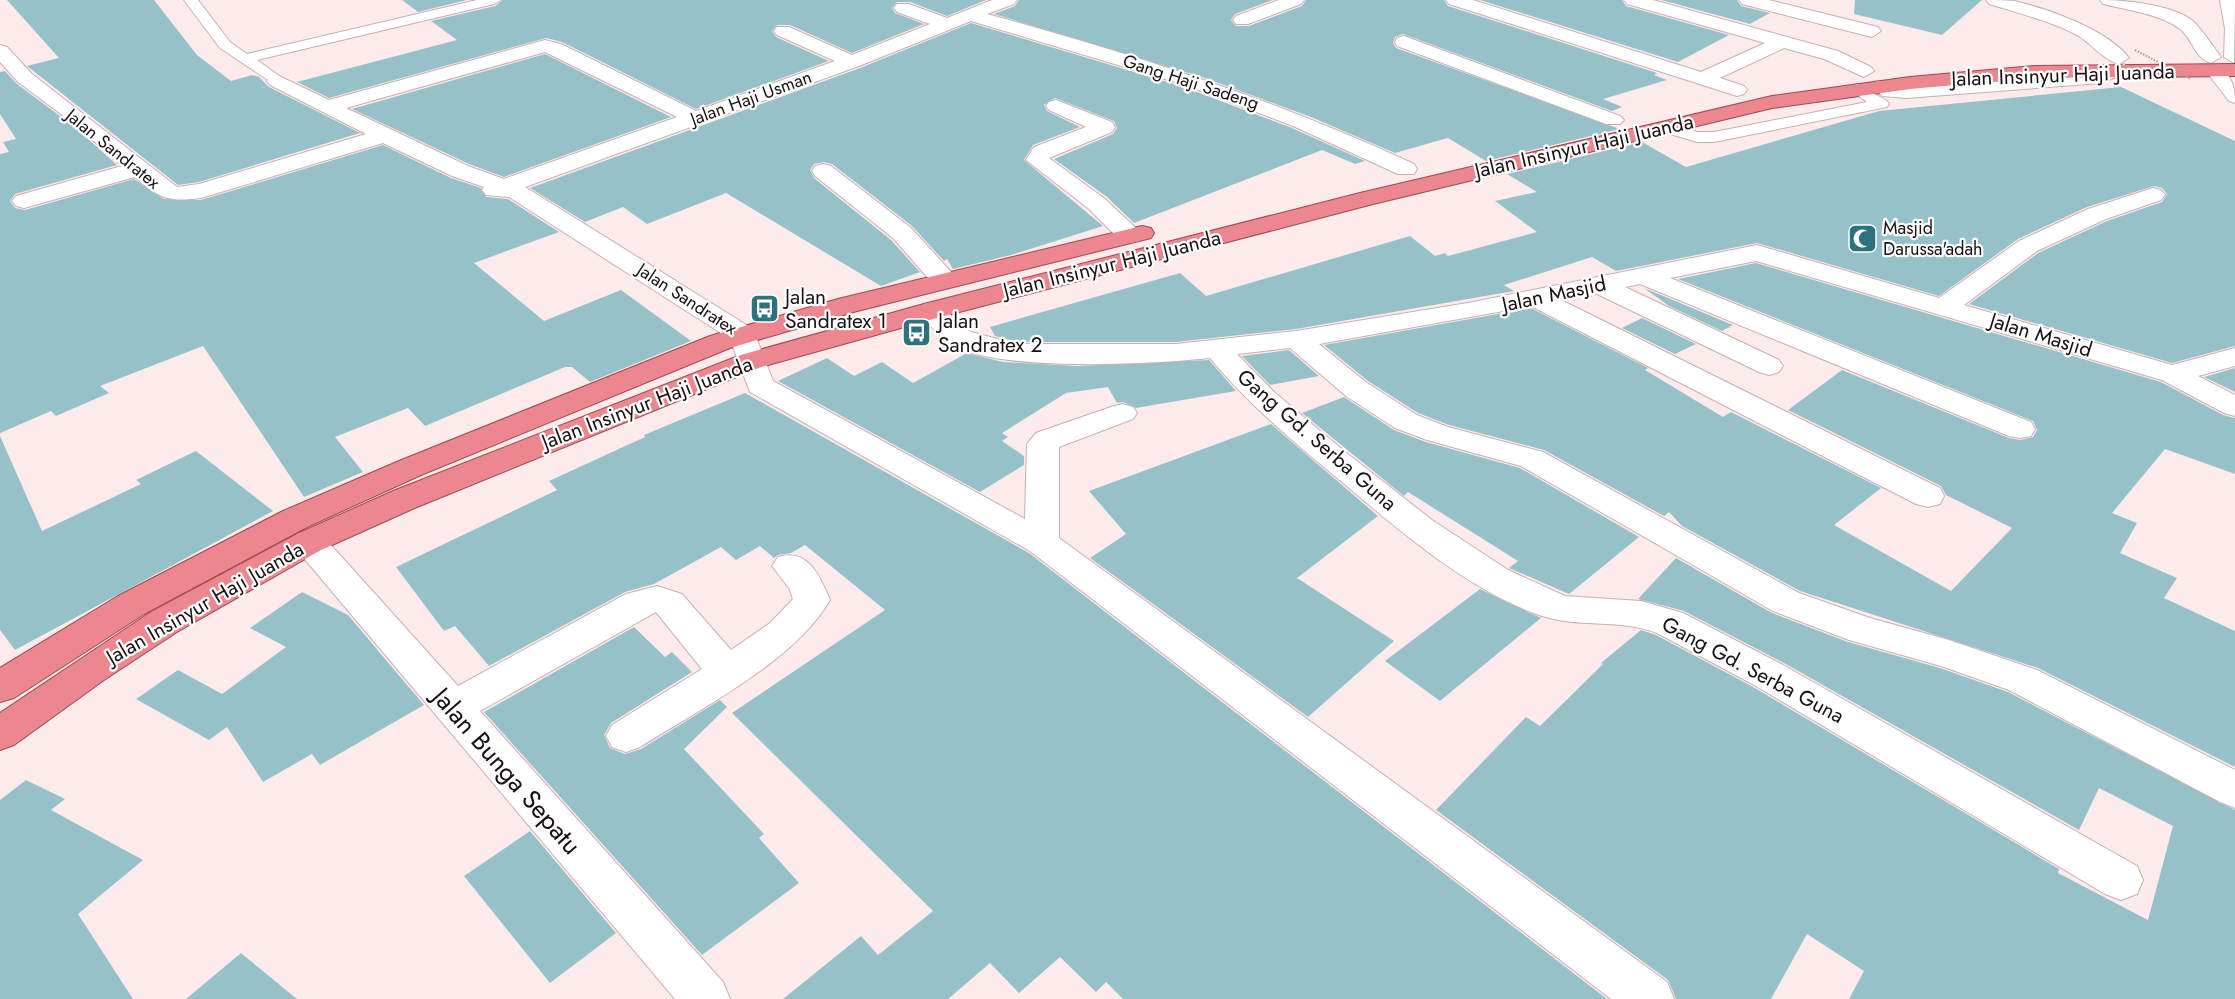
<svg xmlns="http://www.w3.org/2000/svg" width="2235" height="999" font-family="Jost,sans-serif">
<style>
.building{fill:#97c1c9}
.lines{fill:none;stroke-linecap:round;stroke-linejoin:round}
.service-casing{stroke:#caaeaf;stroke-width:2}
.minor-casing{stroke:#caaeaf;stroke-width:2}
.trunk-casing{stroke:#9f4950;stroke-width:2}
.service{fill:#fff;fill-rule:evenodd}
.minor{fill:#fff;fill-rule:evenodd}
.trunk{fill:#ec868f;fill-rule:evenodd}
.path-bridge{stroke:#ab9d9d;stroke-width:2;stroke-dasharray:1.5 1.5;stroke-linecap:butt}
.labels{text-anchor:middle;stroke-width:4.5;stroke-linejoin:round;paint-order:stroke}
.far-street-label{font-size:18px;fill:#191010;stroke:#fff}
.far-poi-label{font-size:18px;fill:#191010;stroke:#fff;text-anchor:start}
.street-label{font-size:21px;fill:#191010;stroke:#fff}
.poi-label{font-size:21px;fill:#191010;stroke:#fff;text-anchor:start}
.near-street-label{font-size:26px;fill:#191010;stroke:#fff}
</style>
<rect width="100%" height="100%" fill="#fdebec"/>
<g class="building">
<path d="M 7,0 L 154,0 L 197,55 L 231,81 L 252,75 L 259,77 L 269,87 L 360,133 L 199,182 L 178,185 L 27,66 L 59,58 Z"/>
<path d="M 402,0 L 467,0 L 418,12 Z"/>
<path d="M 503,0 L 986,0 L 947,16 L 910,2 L 897,2 L 892,8 L 895,13 L 924,24 L 852,53 L 790,25 L 777,25 L 772,31 L 776,37 L 829,61 L 696,109 L 562,42 L 546,38 L 329,98 L 297,82 L 457,40 L 431,21 L 495,6 Z"/>
<path d="M 1019,0 L 1273,0 L 1235,14 L 1231,20 L 1236,26 L 1249,26 L 1302,6 L 1306,0 L 1444,0 L 1448,6 L 1657,73 L 1654,75 L 1667,80 L 1603,99 L 1622,107 L 1612,111 L 1403,34 L 1395,37 L 1393,43 L 1396,48 L 1620,129 L 1486,161 L 1448,138 L 1395,153 L 1311,117 L 1205,78 L 994,14 L 1015,6 Z"/>
<path d="M 1480,0 L 1622,0 L 1626,6 L 1729,35 L 1678,62 Z"/>
<path d="M 1661,0 L 1737,0 L 1741,6 L 1770,13 L 1750,24 Z"/>
<path d="M 1855,0 L 1982,0 L 1942,35 L 1854,14 Z"/>
<path d="M 971,23 L 1184,87 L 1292,128 L 1365,161 L 1355,164 L 1322,150 L 1134,223 L 1107,197 L 1054,159 L 1113,134 L 1117,128 L 1114,121 L 1055,98 L 1044,105 L 1047,111 L 1080,127 L 1033,145 L 1024,160 L 1103,226 L 1011,255 L 953,269 L 947,259 L 944,261 L 912,226 L 832,164 L 824,162 L 814,164 L 810,170 L 814,178 L 891,240 L 920,272 L 881,286 L 726,193 L 647,224 L 623,207 L 585,222 L 530,188 L 860,68 Z"/>
<path d="M 545,54 L 671,117 L 504,177 L 469,164 L 352,109 Z"/>
<path d="M 5,71 L 17,84 L 76,128 L 117,165 L 15,194 L 10,201 L 15,208 L 25,210 L 134,179 L 164,199 L 201,200 L 383,145 L 451,178 L 481,188 L 486,197 L 508,199 L 559,232 L 474,263 L 544,321 L 621,290 L 691,341 L 590,382 L 572,367 L 565,367 L 425,426 L 408,408 L 335,437 L 363,472 L 304,497 L 203,346 L 100,386 L 109,393 L 56,416 L 51,411 L 0,433 L 0,154 L 9,152 L 3,142 L 16,139 L 0,114 L 0,72 Z"/>
<path d="M 2121,87 L 2235,141 L 2235,346 L 2172,363 L 1969,304 L 2038,253 L 2107,221 L 2162,202 L 2167,194 L 2162,188 L 2154,186 L 2087,207 L 2018,239 L 1939,296 L 1757,243 L 1616,271 L 1592,257 L 1504,285 L 1514,291 L 1296,329 L 1176,342 L 1017,342 L 995,336 L 990,327 L 1180,273 L 1206,296 L 1410,236 L 1435,256 L 1445,253 L 1448,256 L 1537,232 L 1495,201 L 1537,192 L 1507,174 L 1642,142 L 1686,167 L 1879,111 Z"/>
<path d="M 1756,263 L 2161,382 L 2223,415 L 2235,418 L 2235,474 L 2165,449 L 2112,513 L 2137,523 L 2120,553 L 2177,578 L 2164,598 L 2235,631 L 2235,767 L 2038,668 L 1800,591 L 1682,526 L 1669,512 L 1664,516 L 1544,450 L 1449,425 L 1418,413 L 1368,381 L 1324,345 L 1531,308 L 1648,368 L 1645,370 L 1723,417 L 1731,412 L 1881,488 L 1834,525 L 1951,591 L 2012,528 L 1946,495 L 1941,486 L 1788,410 L 1842,370 L 2009,438 L 2020,440 L 2033,437 L 2037,430 L 2033,421 L 1678,279 Z"/>
<path d="M 1644,288 L 1733,325 L 1722,331 L 1669,306 Z"/>
<path d="M 1642,318 L 1696,344 L 1675,354 L 1622,328 Z"/>
<path d="M 1289,350 L 1319,376 L 1270,385 L 1242,356 Z"/>
<path d="M 967,353 L 1003,362 L 1077,366 L 1209,360 L 1236,391 L 1136,408 L 1123,402 L 1117,403 L 1108,387 L 1066,393 L 1002,433 L 1008,437 L 1002,441 L 1024,456 L 1024,465 L 980,492 L 778,381 L 827,358 L 854,376 L 882,362 L 913,383 Z"/>
<path d="M 2235,368 L 2235,392 L 2204,377 Z"/>
<path d="M 745,393 L 1029,553 L 1607,999 L 1123,999 L 1106,982 L 1096,992 L 1060,957 L 1019,993 L 990,963 L 948,999 L 783,999 L 861,936 L 878,955 L 933,911 L 732,713 L 885,610 L 805,545 L 791,553 L 778,555 L 774,558 L 760,546 L 736,560 L 721,547 L 654,584 L 625,592 L 489,666 L 455,626 L 444,631 L 396,567 L 557,490 L 549,481 L 645,437 L 644,435 Z"/>
<path d="M 1344,397 L 1394,430 L 1426,442 L 1520,468 L 1639,537 L 1569,594 L 1509,568 L 1518,561 L 1408,492 L 1404,496 L 1302,413 Z"/>
<path d="M 1271,424 L 1378,516 L 1297,578 L 1394,641 L 1308,717 L 1090,558 L 1126,534 L 1089,491 Z"/>
<path d="M 0,436 L 42,531 L 141,484 L 136,480 L 196,451 L 273,511 L 15,650 L 0,630 Z"/>
<path d="M 1676,558 L 1772,613 L 1848,642 L 1940,668 L 2008,692 L 2235,810 L 2235,999 L 1849,999 L 1864,971 L 1807,934 L 1771,999 L 1676,999 L 1668,980 L 1436,810 L 1526,717 L 1540,726 L 1603,664 L 1601,663 L 1641,630 L 1656,635 L 1755,688 L 2059,869 L 2058,873 L 2148,920 L 2173,826 L 2099,788 L 2079,830 L 1784,663 L 1684,611 L 1638,599 Z"/>
<path d="M 1480,589 L 1541,618 L 1440,701 L 1385,661 Z"/>
<path d="M 302,592 L 348,615 L 424,705 L 320,765 L 312,754 L 263,782 L 227,727 L 209,740 L 136,699 L 178,670 L 222,694 L 286,647 L 250,628 Z"/>
<path d="M 634,627 L 665,657 L 672,652 L 692,672 L 611,723 L 604,735 L 610,748 L 625,754 L 641,749 L 720,700 L 727,707 L 684,749 L 764,834 L 759,838 L 799,883 L 702,955 L 484,712 Z"/>
<path d="M 26,780 L 65,799 L 51,810 L 143,860 L 78,914 L 133,999 L 0,999 L 0,800 Z"/>
<path d="M 530,831 L 616,933 L 550,983 L 464,876 Z"/>
<path d="M 241,953 L 297,999 L 186,999 Z"/>
</g>
<g class="lines">
<defs>
<g id="service">
<path d="M 184,0 L 198,0 L 230,42 L 247,54 L 477,0 L 501,0 L 494,4 L 257,60 L 282,78 L 285,81 L 282,84 L 277,86 L 220,48 Z"/>
<path d="M 2124,64 L 2132,69 L 2129,72 L 2101,83 L 1906,98 L 1883,96 L 1870,86 L 1878,81 L 1892,88 L 1906,88 L 2099,74 Z"/>
<path d="M 2213,65 C 2231,70 2235,87 2235,103 L 2229,101 L 2205,70 Z"/>
<path d="M 1857,84 L 1887,101 L 1889,104 L 1887,107 L 1714,142 L 1697,142 L 1657,130 L 1655,127 L 1663,122 L 1698,132 L 1714,132 L 1867,102 L 1849,89 Z"/>
</g>
<g id="minor">
<path d="M 992,0 L 1017,0 L 1014,4 L 987,14 C 1134,54 1276,100 1414,164 L 1417,169 L 1414,174 L 1398,174 L 1293,126 L 1185,85 L 971,21 L 859,66 L 525,187 L 753,329 L 773,381 L 1025,519 L 1027,444 L 1036,433 L 1111,407 L 1122,404 L 1133,407 L 1137,413 L 1133,419 L 1059,447 L 1059,538 L 1667,982 L 1674,999 L 1611,999 L 1030,551 L 750,392 L 730,339 L 509,197 L 486,195 L 482,190 L 484,187 L 452,176 L 383,143 L 201,198 C 168,202 160,199 135,177 L 24,208 L 16,206 L 12,201 L 16,196 L 122,166 L 77,126 L 18,82 L 0,62 L 0,45 L 7,47 L 32,74 L 177,187 L 199,184 L 366,134 L 270,85 L 267,81 L 270,77 L 277,75 L 329,100 L 545,40 L 561,44 L 696,111 L 835,61 L 777,35 L 774,31 L 777,27 L 789,27 L 852,55 L 930,24 L 897,12 L 894,8 L 897,4 L 909,4 L 947,18 ZM 545,52 L 677,117 L 504,179 L 468,166 L 346,108 Z"/>
<path d="M 1279,0 L 1304,0 L 1301,4 L 1248,24 L 1236,24 L 1233,20 L 1236,16 Z"/>
<path d="M 1446,0 L 1473,0 L 1701,72 L 1765,43 L 1627,4 L 1624,0 L 1653,0 L 1838,51 L 1871,67 L 1874,71 L 1864,77 L 1824,59 L 1784,48 L 1720,78 L 1744,86 L 1747,90 L 1744,94 L 1737,96 L 1449,4 Z"/>
<path d="M 1739,0 L 1769,0 L 1878,27 L 1881,31 L 1872,37 L 1742,4 Z"/>
<path d="M 1986,0 C 1995,0 2005,0 2014,1 C 2046,8 2109,30 2129,58 L 2119,64 C 2103,60 2091,43 2077,35 C 2050,21 2018,13 1989,4 Z"/>
<path d="M 2100,0 C 2125,0 2177,5 2195,23 C 2204,33 2213,46 2221,57 L 2211,63 C 2195,59 2192,38 2180,29 C 2160,14 2127,10 2103,4 Z"/>
<path d="M 2220,0 L 2235,0 L 2234,63 L 2224,57 L 2225,29 Z"/>
<path d="M 1404,36 L 1620,116 L 1624,120 L 1620,124 L 1606,124 L 1397,46 L 1395,42 L 1397,38 Z"/>
<path d="M 1056,100 L 1112,122 L 1115,127 L 1112,132 L 1049,158 L 1105,199 L 1139,231 L 1142,236 L 1139,241 L 1130,243 L 1121,241 L 1089,209 L 1026,160 L 1034,147 L 1086,127 L 1049,110 L 1046,106 L 1049,102 Z"/>
<path d="M 823,164 L 831,166 L 911,228 L 953,274 L 957,280 L 953,286 L 944,288 L 935,286 L 893,238 L 815,176 L 812,171 L 815,166 Z"/>
<path d="M 2153,188 L 2161,190 L 2165,195 L 2161,200 L 2106,219 L 2037,251 L 1964,305 L 2172,365 L 2235,348 L 2235,366 L 2198,376 L 2235,395 L 2235,416 L 2224,413 L 2162,380 L 1756,261 L 1670,278 L 2031,422 L 2035,429 L 2031,436 L 2020,438 L 2009,436 L 1640,284 L 1625,287 L 1779,360 L 1783,366 L 1779,372 L 1769,375 L 1759,372 L 1595,293 L 1561,300 L 1940,488 L 1944,496 L 1940,504 L 1928,507 L 1916,504 L 1531,306 L 1319,344 L 1367,383 L 1417,415 L 1448,427 L 1543,452 L 1799,593 L 1870,618 L 1949,640 L 2037,670 L 2235,770 L 2235,808 L 2220,802 L 2009,690 L 1941,666 L 1849,640 L 1773,611 L 1521,466 L 1427,440 L 1395,428 L 1346,396 L 1290,348 L 1237,354 L 1274,392 L 1344,451 L 1432,520 L 1508,570 L 1565,596 L 1641,601 L 1683,613 L 1783,665 L 2137,866 L 2143,880 L 2137,894 L 2121,900 L 2105,894 L 1756,686 L 1657,633 C 1619,618 1576,629 1536,614 C 1463,586 1401,532 1342,482 C 1295,443 1249,405 1210,358 C 1153,364 998,373 951,344 C 937,335 928,324 920,310 L 924,304 L 934,302 L 944,304 L 952,317 L 971,332 L 1017,344 L 1176,344 L 1296,331 L 1468,303 L 1757,245 L 1939,298 L 2019,241 L 2088,209 Z"/>
<path d="M 309,530 L 321,534 L 458,686 L 626,594 L 657,586 L 682,594 L 731,650 L 770,623 L 793,599 L 789,588 L 772,566 L 778,557 C 808,548 820,576 830,600 C 795,661 700,709 640,747 L 626,752 L 612,747 L 606,736 L 612,725 L 702,669 L 656,612 L 480,711 L 723,982 L 730,999 L 675,999 L 297,550 L 292,542 L 297,534 Z"/>
</g>
<g id="trunk">
<path d="M 2235,64 L 2235,76 L 2035,78 L 1910,89 L 1772,108 L 1373,204 L 944,316 L 761,367 L 417,507 L 321,550 L 177,632 L 104,680 L 14,745 L 0,750 L 0,713 L 151,612 L 297,534 L 393,491 L 741,355 L 924,304 L 1360,193 L 1772,96 L 1910,77 L 2035,66 Z"/>
<path d="M 1142,226 L 1151,228 L 1154,233 L 1151,238 L 857,311 L 730,348 L 421,475 L 307,527 L 144,614 L 14,698 L 0,702 L 0,668 L 118,596 L 283,511 L 399,461 L 710,336 L 838,299 Z"/>
</g>
</defs>
<use href="#service" class="service-casing"/>
<use href="#minor" class="minor-casing"/>
<use href="#trunk" class="trunk-casing"/>
<use href="#service" class="service"/>
<use href="#minor" class="minor"/>
<use href="#trunk" class="trunk"/>
<path class="path-bridge" d="M 2135,50 L 2191,79"/>
</g>
<defs>
<symbol id="mosque-square" viewBox="-11 -11 22 22"><rect x="-9" y="-9" width="18" height="18" rx="4" fill="#2b727e" stroke="#fff"/><path d="M3.5-4.9A6 6 0 1 0 3.5 4.9A5 5 0 1 1 3.5-4.9Z" fill="#fff"/></symbol>
<symbol id="bus-square" viewBox="-11 -11 22 22"><rect x="-9" y="-9" width="18" height="18" rx="4" fill="#2b727e" stroke="#fff"/><path d="M-5-6H5V4H4V6H2V4H-2V6H-4V4H-5ZM-3.5-4V0h7V-4ZM-3.5 1.2v1.5H-2V1.2ZM2 1.2v1.5H3.5V1.2Z" fill="#fff"/></symbol>
</defs>
<g fill-rule="evenodd">
<use href="#mosque-square" x="1846" y="222" width="33" height="33"/>
<use href="#bus-square" x="748" y="292" width="33" height="33"/>
<use href="#bus-square" x="900" y="316" width="33" height="33"/>
</g>
<g class="labels">
<g class="far-street-label">
<text transform="translate(1191 82) rotate(18)" y="6">Gang Haji Sadeng</text>
<text transform="translate(751 98) rotate(-20)" y="6">Jalan Haji Usman</text>
<text transform="translate(113 149) rotate(39)" y="6">Jalan Sandratex</text>
<text transform="translate(687 299) rotate(33)" y="6">Jalan Sandratex</text>
</g>
<g class="far-poi-label">
<text x="1883" y="234">Masjid<tspan x="1883" dy="21">Darussa'adah</tspan></text>
</g>
<g class="street-label">
<text transform="translate(2063 75) rotate(-2)" y="7">Jalan Insinyur Haji Juanda</text>
<text transform="translate(1584 146) rotate(-13)" y="7">Jalan Insinyur Haji Juanda</text>
<text transform="translate(1112 264) rotate(-14)" y="7">Jalan Insinyur Haji Juanda</text>
<text transform="translate(1554 294) rotate(-12)" y="7">Jalan Masjid</text>
<text transform="translate(2041 335) rotate(17)" y="7">Jalan Masjid</text>
<text transform="translate(647 403) rotate(-21)" y="7">Jalan Insinyur Haji Juanda</text>
<text transform="translate(1317 440) rotate(41)" y="7">Gang Gd. Serba Guna</text>
<text transform="translate(205 603) rotate(-30)" y="7">Jalan Insinyur Haji Juanda</text>
<text transform="translate(1753 670) rotate(28)" y="7">Gang Gd. Serba Guna</text>
</g>
<g class="poi-label">
<text x="785" y="304">Jalan<tspan x="785" dy="24">Sandratex 1</tspan></text>
<text x="938" y="328">Jalan<tspan x="938" dy="24">Sandratex 2</tspan></text>
</g>
<g class="near-street-label">
<text transform="translate(507 771) rotate(49)" y="9">Jalan Bunga Sepatu</text>
</g>
</g>
</svg>
